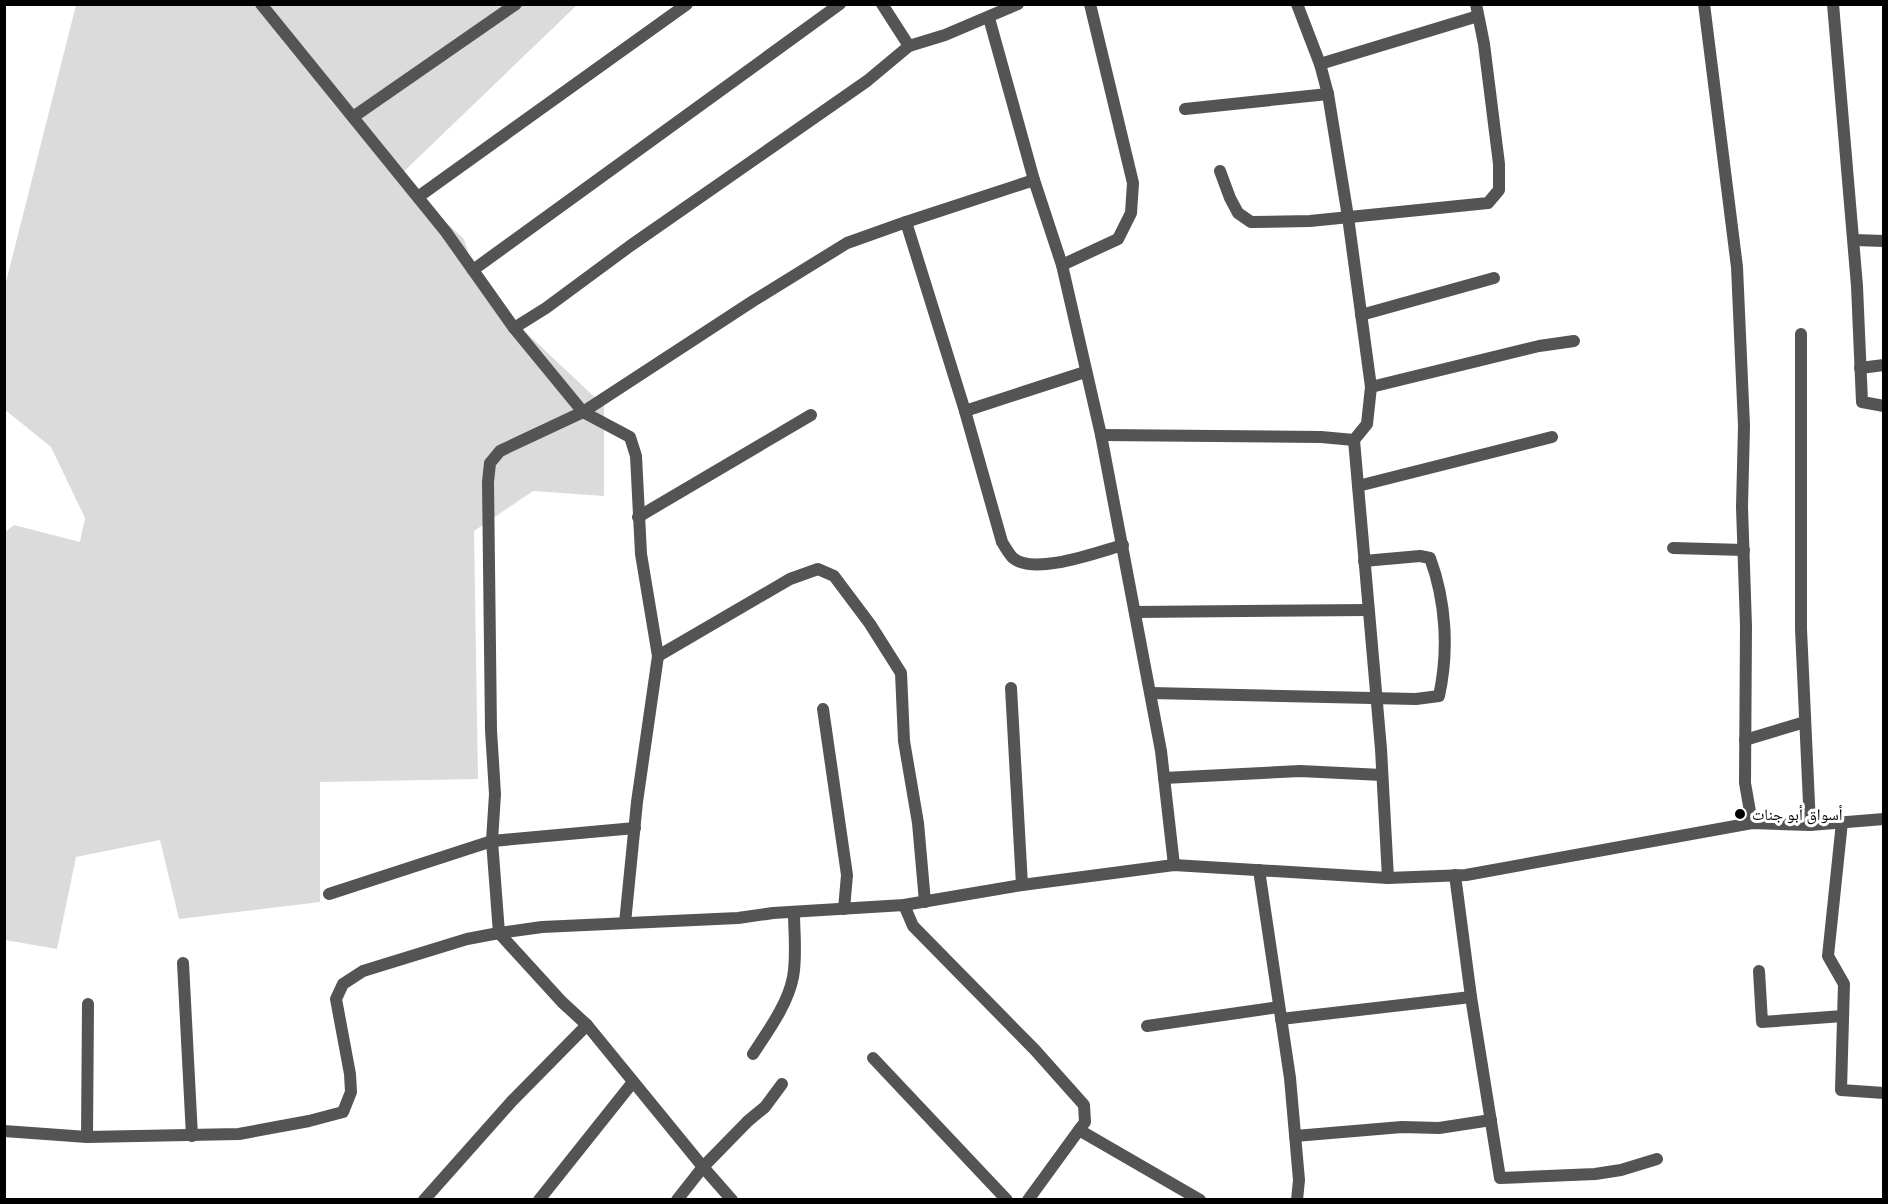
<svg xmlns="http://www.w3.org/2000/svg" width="1888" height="1204" font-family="'IBM Plex Sans','Noto Naskh Arabic',sans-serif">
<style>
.green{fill:#dbdbdb}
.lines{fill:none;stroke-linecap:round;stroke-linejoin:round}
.minor{stroke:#545454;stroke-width:12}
.tertiary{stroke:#545454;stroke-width:12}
.poi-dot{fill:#000;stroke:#fff;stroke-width:2}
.labels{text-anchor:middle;stroke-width:6;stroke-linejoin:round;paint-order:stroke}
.poi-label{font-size:16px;fill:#000;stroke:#fff;text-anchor:start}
</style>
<rect width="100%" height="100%" fill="#fff"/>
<path class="green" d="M 76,5 L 577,5 L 397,178 L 464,239 L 479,288 L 604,406 L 604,496 L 533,491 L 474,531 L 478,779 L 320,782 L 320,902 L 179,919 L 160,840 L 76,857 L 57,949 L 5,940 L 4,533 L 14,525 L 80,542 L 85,518 L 51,447 L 4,409 L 5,286 Z"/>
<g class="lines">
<g class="minor">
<path d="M 261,4 L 446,232 L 514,328"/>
<path d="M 882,4 L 909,46"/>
<path d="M 1297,4 L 1320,64 L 1328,94 L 1348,217 L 1371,387 L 1367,424 L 1354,440 L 1381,749 L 1388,878"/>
<path d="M 1704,4 L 1737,267 L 1744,426 L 1742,507 L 1746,626 L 1745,783 L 1752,823"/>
<path d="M 1833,4 L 1857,286 L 1862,402 L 1884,406"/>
<path d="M 989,18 L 1034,180 L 1062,265 L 1101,435 L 1161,751 L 1174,865"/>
<path d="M 1320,64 L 1478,16"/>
<path d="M 1185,109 L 1328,94"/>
<path d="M 353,117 L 516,4"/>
<path d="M 1220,171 L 1230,198 L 1238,213 L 1251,222 L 1310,221 L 1488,203 L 1499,190 L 1499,164 L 1484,44 L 1476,4"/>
<path d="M 418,197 L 687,4"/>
<path d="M 906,222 L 965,411 L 1002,542 C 1005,547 1009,554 1013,558 C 1034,576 1098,552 1123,545"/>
<path d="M 1854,240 L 1884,241"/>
<path d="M 1062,265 L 1118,239 L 1131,213 L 1133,183 L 1090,4"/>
<path d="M 473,270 L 840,4"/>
<path d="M 1361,315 L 1494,278"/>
<path d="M 1801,334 L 1801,629 L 1810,825"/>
<path d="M 1860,368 L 1884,365"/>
<path d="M 1371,387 L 1539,346 L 1574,341"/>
<path d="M 965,411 L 1085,372"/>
<path d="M 1101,435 L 1321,437 L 1354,440"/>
<path d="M 1358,486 L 1552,437"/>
<path d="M 638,517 L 811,415"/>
<path d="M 1673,548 L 1744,550"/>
<path d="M 1135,612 L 1368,610"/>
<path d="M 658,656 L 790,579 L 818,569 L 834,576 L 870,624 L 901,673 L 904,741 L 918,823 L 925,902"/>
<path d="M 1011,688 L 1022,885"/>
<path d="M 1151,693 L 1416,699 L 1439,696 C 1449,651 1446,601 1430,558 L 1420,556 L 1364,561"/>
<path d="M 823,709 L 847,875 L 844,909"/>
<path d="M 1745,740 L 1805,722"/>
<path d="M 1164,778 L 1300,771 L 1382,775"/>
<path d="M 1842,822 L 1828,956 L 1844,984 L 1841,1090 L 1884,1093"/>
<path d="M 1259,870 L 1290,1078 L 1299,1180 L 1297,1200"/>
<path d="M 1455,875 L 1471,997 L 1500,1178 L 1595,1174 L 1621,1170 L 1657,1159"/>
<path d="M 329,894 L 492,841 L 635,828"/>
<path d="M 904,905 L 913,926 L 1035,1050 L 1084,1105 L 1085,1122 L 1079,1130 L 1200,1200"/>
<path d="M 625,923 L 637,802 L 658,656 L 641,554 L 636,456 L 630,437 L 583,412 L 514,328 L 546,308 L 630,246 L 867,81 L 909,46 L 945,35 L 1018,4"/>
<path d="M 183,963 L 192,1136"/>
<path d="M 1759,971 L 1762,1022 L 1843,1016"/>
<path d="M 1281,1019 L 1471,997"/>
<path d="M 1147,1026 L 1279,1007"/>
<path d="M 753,1054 C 768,1031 788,1004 793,977 C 797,956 794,933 794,912"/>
<path d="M 873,1058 L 1007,1200"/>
<path d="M 4,1131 L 87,1137 L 239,1134 L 309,1121 L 343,1112 L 351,1092 L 350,1074 L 336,999 L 343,984 L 363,971 L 467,939 L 499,933 L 542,927 L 738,918 L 773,913 L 904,905 L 1022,885 L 1174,865 L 1388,878 L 1466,875 L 1752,823 L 1810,825 L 1884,819"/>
<path d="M 1295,1136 L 1402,1127 L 1439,1128 L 1491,1120"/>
<path d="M 87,1137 L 88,1004"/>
<path d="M 424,1200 L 512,1101 L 587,1025"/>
<path d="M 539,1200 L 633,1082"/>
<path d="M 677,1200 L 703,1167 L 748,1121 L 765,1107 L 782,1084"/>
<path d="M 732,1200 L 703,1167 L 587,1025 L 562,1002 L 499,933 L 492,841 L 495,794 L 491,730 L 488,482 L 490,463 L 500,451 L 583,412 L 753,301 L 847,243 L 906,222 L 1034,180"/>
</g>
<path class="tertiary" d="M 1028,1200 L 1079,1130"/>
</g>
<circle class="poi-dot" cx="1740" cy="814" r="6"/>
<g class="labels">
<g class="poi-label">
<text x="1752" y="820">أسواق أبو جنات</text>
</g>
</g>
<rect width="1888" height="1204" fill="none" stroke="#000000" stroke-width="12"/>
</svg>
